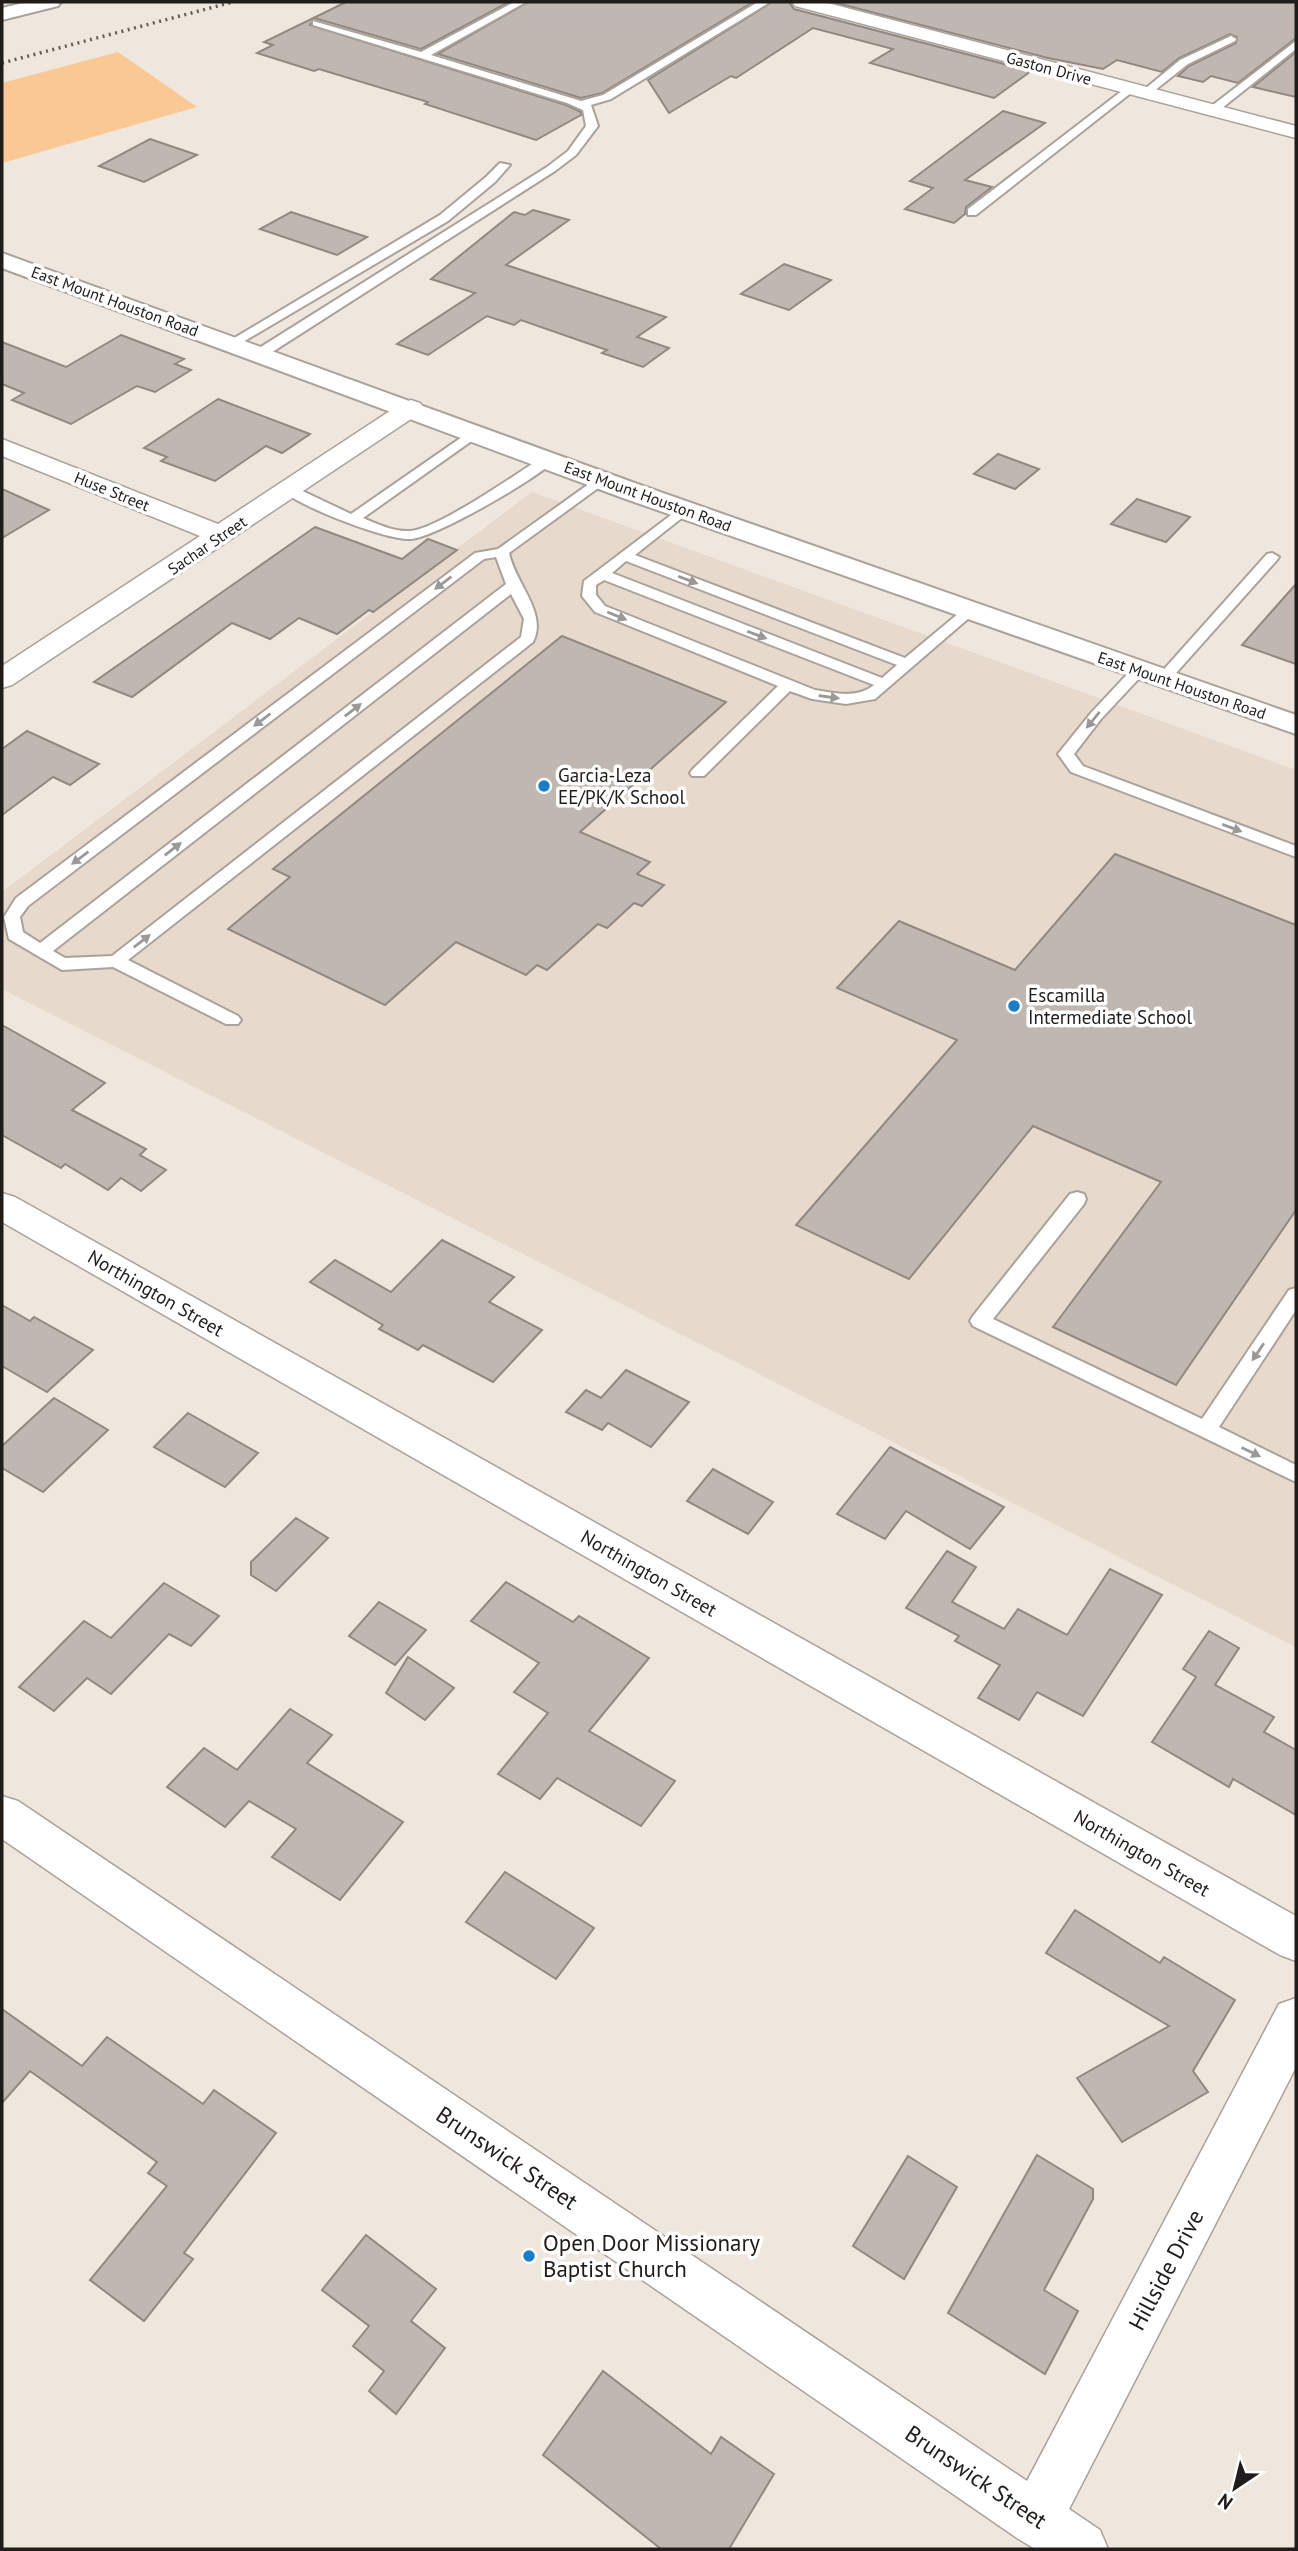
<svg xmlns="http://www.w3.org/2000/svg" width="1298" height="2551" font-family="'PT Sans',sans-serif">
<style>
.built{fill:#e7d9cb}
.green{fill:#f9c894}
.building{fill:#c0b8b0;stroke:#918981;stroke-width:2}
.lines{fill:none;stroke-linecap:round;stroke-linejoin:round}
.service-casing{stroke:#aaa29a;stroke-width:4}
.minor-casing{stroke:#aaa29a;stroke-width:3}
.secondary-casing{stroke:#aaa29a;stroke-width:4}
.service{fill:#fff;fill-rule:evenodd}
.minor{fill:#fff;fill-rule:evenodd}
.secondary{fill:#fff;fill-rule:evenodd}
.rail{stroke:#625d59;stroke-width:3.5;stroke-dasharray:2 4.5;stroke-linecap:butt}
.oneway{fill:#9a9998}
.poi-dot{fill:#197dc8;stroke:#fff;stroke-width:2.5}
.labels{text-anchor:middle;stroke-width:7;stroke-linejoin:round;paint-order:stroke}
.far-street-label{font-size:16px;fill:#1f1c19;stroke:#fff}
.poi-label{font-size:19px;fill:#1f1c19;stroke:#fff;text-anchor:start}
.street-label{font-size:19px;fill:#1f1c19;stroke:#fff}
.near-street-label{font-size:23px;fill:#1f1c19;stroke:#fff}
.near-poi-label{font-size:23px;fill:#1f1c19;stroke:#fff;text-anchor:start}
</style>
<rect width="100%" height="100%" fill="#efe6de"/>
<path class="built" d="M 532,492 L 1296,770 L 1296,1647 L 2,989 L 2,892 Z"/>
<path class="green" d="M 118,52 L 197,107 L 2,163 L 2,83 Z"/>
<g class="building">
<path d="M 346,2 L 509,2 L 421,49 L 314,18 L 310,25 L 566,105 L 581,112 L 581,115 L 536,140 L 425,104 L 428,102 L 319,69 L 314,71 L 257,53 L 273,45 L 264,42 Z"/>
<path d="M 528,2 L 753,2 L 602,93 L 581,98 L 438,54 Z"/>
<path d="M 772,2 L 789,2 L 794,9 L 1031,71 L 994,98 L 870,63 L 893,49 L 813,28 L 736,78 L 731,76 L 669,113 L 648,80 Z"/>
<path d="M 833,2 L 1296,2 L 1296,38 L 1238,83 L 1211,76 L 1203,82 L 1178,76 L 1189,66 L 1236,43 L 1237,37 L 1230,34 L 1179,58 L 1162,72 L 1117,60 L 1103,69 L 1048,58 Z"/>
<path d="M 1296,52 L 1296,97 L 1253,87 Z"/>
<path d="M 1003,111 L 1045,123 L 965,180 L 992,187 L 966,207 L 965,214 L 954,223 L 905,209 L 933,188 L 910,181 Z"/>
<path d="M 150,139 L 197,155 L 144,182 L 99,166 Z"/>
<path d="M 533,210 L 569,220 L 506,265 L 666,317 L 637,337 L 669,348 L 643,367 L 602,353 L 607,350 L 521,320 L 514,325 L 487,316 L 428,355 L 397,344 L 475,293 L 431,279 L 514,212 L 525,215 Z"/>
<path d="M 291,212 L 367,237 L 337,255 L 260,229 Z"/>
<path d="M 784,264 L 831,280 L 789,310 L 741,294 Z"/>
<path d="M 121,335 L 184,359 L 175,364 L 191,370 L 155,392 L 137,386 L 71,424 L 12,400 L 24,393 L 2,384 L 2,342 L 66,367 Z"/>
<path d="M 218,399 L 310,434 L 282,453 L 266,446 L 215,481 L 161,461 L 167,457 L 144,448 Z"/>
<path d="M 998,454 L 1039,469 L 1015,489 L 974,474 Z"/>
<path d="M 2,489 L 49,510 L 2,538 Z"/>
<path d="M 1137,499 L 1190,517 L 1166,542 L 1111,524 Z"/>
<path d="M 315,527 L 402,559 L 428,539 L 457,550 L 373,612 L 369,610 L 337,634 L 299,618 L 270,639 L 232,623 L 132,697 L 94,682 Z"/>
<path d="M 1296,584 L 1296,664 L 1242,645 Z"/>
<path d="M 562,636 L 726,702 L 580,832 L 650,862 L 637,874 L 664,885 L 642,906 L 634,903 L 607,928 L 598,924 L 547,970 L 537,965 L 526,975 L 456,942 L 385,1005 L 228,929 L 290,877 L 273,869 Z"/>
<path d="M 27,731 L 99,764 L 70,785 L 53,777 L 2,815 L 2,749 Z"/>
<path d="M 1115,854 L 1296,925 L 1296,1210 L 1176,1385 L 1053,1327 L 1161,1182 L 1033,1126 L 909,1279 L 796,1225 L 957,1040 L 837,988 L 899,921 L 1015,970 Z"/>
<path d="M 2,1025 L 105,1083 L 72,1110 L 146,1149 L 140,1155 L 166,1170 L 141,1191 L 121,1178 L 108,1190 L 65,1164 L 61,1168 L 2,1135 Z"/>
<path d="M 442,1240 L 514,1277 L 489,1302 L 542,1330 L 493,1382 L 423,1345 L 418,1350 L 379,1329 L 383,1325 L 310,1282 L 335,1260 L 391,1292 Z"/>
<path d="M 2,1305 L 30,1321 L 34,1317 L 93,1350 L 47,1392 L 2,1366 Z"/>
<path d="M 626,1370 L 689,1402 L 651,1447 L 608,1423 L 602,1430 L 566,1412 L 586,1390 L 601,1398 Z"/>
<path d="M 54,1398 L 108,1430 L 43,1492 L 2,1468 L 2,1446 Z"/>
<path d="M 188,1413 L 258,1453 L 225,1487 L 154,1447 Z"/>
<path d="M 890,1447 L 1004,1507 L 970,1549 L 906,1511 L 885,1539 L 837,1514 Z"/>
<path d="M 713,1469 L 773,1502 L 748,1534 L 687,1501 Z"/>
<path d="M 296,1518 L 328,1538 L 276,1591 L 251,1575 L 251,1562 Z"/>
<path d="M 947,1551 L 976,1567 L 952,1602 L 1004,1629 L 1018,1609 L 1067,1635 L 1110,1569 L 1162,1595 L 1083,1716 L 1037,1692 L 1019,1720 L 978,1698 L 1000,1665 L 955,1641 L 959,1636 L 906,1608 Z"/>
<path d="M 506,1582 L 573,1622 L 579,1616 L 649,1658 L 589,1731 L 675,1781 L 641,1826 L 557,1778 L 540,1799 L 498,1774 L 548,1713 L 514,1692 L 539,1663 L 471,1621 Z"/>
<path d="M 164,1583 L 219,1616 L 191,1646 L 169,1634 L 111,1694 L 87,1678 L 54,1711 L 19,1687 L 84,1621 L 111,1638 Z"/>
<path d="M 379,1602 L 426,1630 L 395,1665 L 349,1636 Z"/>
<path d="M 1209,1631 L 1239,1648 L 1215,1685 L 1274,1717 L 1264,1732 L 1296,1750 L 1296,1815 L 1233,1779 L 1229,1787 L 1152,1742 L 1196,1677 L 1183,1669 Z"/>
<path d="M 408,1657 L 454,1688 L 425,1720 L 386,1693 Z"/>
<path d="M 290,1709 L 332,1735 L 307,1763 L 403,1822 L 340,1900 L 272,1857 L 296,1829 L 249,1801 L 225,1827 L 167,1787 L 204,1748 L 237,1770 Z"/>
<path d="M 505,1872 L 594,1928 L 556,1979 L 466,1922 Z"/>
<path d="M 1075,1910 L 1160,1963 L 1164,1957 L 1235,2000 L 1193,2071 L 1208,2092 L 1122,2142 L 1077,2078 L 1169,2026 L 1046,1953 Z"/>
<path d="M 2,2009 L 82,2066 L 107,2037 L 203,2104 L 214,2090 L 276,2133 L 184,2253 L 193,2259 L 144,2321 L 90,2280 L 167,2186 L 148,2173 L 157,2162 L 30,2071 L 2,2103 Z"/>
<path d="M 1037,2155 L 1093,2189 L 1093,2199 L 1044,2290 L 1078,2311 L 1045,2374 L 948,2313 Z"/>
<path d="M 908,2156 L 957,2187 L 904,2279 L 853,2246 Z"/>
<path d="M 366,2235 L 436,2289 L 411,2321 L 445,2348 L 396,2414 L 369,2391 L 384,2371 L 353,2346 L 369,2326 L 322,2290 Z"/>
<path d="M 603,2371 L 711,2454 L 721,2437 L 774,2474 L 729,2549 L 661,2549 L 543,2455 Z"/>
</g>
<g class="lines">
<defs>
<g id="service">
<path d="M 514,2 L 526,2 L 431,55 L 581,101 L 603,95 L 758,2 L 770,2 L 611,99 L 591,105 L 598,126 L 576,155 L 555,171 L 266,356 L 256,356 L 256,350 L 547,167 L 568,151 L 586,126 L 583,110 L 567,103 L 313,25 L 313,21 L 421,52 Z"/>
<path d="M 1231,36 L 1236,39 L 1235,41 L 1188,64 L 1149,95 L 1140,93 L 1180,60 Z"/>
<path d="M 1296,41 L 1296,49 L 1217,112 L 1209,112 L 1209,108 Z"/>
<path d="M 1127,87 L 1136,89 L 976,215 L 968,215 L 968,209 Z"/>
<path d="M 500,163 L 510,165 L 495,182 L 448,221 L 236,346 L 232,347 L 226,343 L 440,215 L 486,177 Z"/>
<path d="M 475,428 L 480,429 L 480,435 L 363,518 C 377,524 394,532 410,531 C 438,529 516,474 543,457 L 548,456 L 555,460 C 537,479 436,537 411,539 C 388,541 298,506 282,490 L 289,486 L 294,487 L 351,514 Z"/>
<path d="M 600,476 L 607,480 L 605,483 L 509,553 C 515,583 548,613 533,642 L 128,960 L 238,1016 L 241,1020 L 238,1024 L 226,1024 L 113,967 L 62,970 L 9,939 L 4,917 L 16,898 L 475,553 L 498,549 ZM 496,557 L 506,584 L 40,943 L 23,932 L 20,917 L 28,906 L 484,559 ZM 511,594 L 524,619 L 521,637 L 112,956 L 65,958 L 53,951 Z"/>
<path d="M 683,506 L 690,510 L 688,513 L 635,555 L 905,658 L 965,608 L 970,607 L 977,611 L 875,699 L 846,704 L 812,699 L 790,691 L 704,776 L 692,776 L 690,773 L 692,770 L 778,686 L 595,612 L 582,596 L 584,581 ZM 626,561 L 897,665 L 882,678 L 612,573 ZM 604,580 L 874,685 C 857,699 835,693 815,690 L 605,606 L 596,595 L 596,585 Z"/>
<path d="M 1272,553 L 1279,557 L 1277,560 L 1168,682 L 1158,682 L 1155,679 L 1158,676 L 1267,554 Z"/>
<path d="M 1139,665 L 1144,667 L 1147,670 L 1144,673 L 1101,719 L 1074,754 L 1083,766 L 1296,846 L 1296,857 L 1071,772 L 1058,754 L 1091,713 L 1134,667 Z"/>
<path d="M 1077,1192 L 1084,1194 L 1086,1199 L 1084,1204 L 993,1319 L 1202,1419 L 1289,1290 L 1296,1288 L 1296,1310 L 1219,1427 L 1296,1465 L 1296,1482 L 973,1326 L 970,1321 L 973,1316 L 1070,1194 Z"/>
</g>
<g id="minor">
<path d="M 792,2 L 824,2 L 1296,126 L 1296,138 L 795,6 Z"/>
<path d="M 411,400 L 420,403 L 424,408 L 420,413 L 12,685 L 2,688 L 2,666 L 200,536 L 2,456 L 2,439 L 218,524 L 402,403 Z"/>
<path d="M 2,1193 L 15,1197 L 1296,1916 L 1296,1961 L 1280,1955 L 2,1222 Z"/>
<path d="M 2,1796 L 18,1801 L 1027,2481 L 1279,2004 L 1296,1998 L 1296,2067 L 1069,2509 L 1100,2530 L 1108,2549 L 1035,2549 L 1017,2538 L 2,1839 Z"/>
</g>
<g id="secondary">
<path d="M 27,2 L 61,2 L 58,6 L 2,20 L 2,8 Z"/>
<path d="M 2,253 L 643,486 L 1296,715 L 1296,734 L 623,498 L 2,268 Z"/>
</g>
</defs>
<use href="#service" class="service-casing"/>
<use href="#minor" class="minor-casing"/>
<use href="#secondary" class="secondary-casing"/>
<use href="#service" class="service"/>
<use href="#minor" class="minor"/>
<use href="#secondary" class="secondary"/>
<path class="rail" d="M 2,63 L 233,2"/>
</g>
<defs><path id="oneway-solid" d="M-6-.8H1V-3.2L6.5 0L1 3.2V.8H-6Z" transform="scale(1.75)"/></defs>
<g class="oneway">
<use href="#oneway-solid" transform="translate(688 580) rotate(21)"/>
<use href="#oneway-solid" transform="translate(443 583) rotate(143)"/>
<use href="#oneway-solid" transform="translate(617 616) rotate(22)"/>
<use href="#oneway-solid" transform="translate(757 635) rotate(21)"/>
<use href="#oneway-solid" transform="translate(829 697) rotate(8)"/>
<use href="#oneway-solid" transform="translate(353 710) rotate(-38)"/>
<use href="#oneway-solid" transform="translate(262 720) rotate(143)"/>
<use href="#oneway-solid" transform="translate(1093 720) rotate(129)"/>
<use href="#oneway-solid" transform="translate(1232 828) rotate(21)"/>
<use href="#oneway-solid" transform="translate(173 849) rotate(-38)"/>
<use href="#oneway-solid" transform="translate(80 858) rotate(143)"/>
<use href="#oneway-solid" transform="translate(142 941) rotate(-38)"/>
<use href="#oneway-solid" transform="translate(1258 1352) rotate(124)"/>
<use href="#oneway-solid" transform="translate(1251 1452) rotate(26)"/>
</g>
<g class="poi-dot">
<circle cx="544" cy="786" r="7"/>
<circle cx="1014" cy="1006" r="7"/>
<circle cx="529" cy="2256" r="7"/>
</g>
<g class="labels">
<g class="far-street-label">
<text transform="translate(1049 68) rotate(15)" y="6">Gaston Drive</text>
<text transform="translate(115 301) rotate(20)" y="6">East Mount Houston Road</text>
<text transform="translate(112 491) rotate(22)" y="6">Huse Street</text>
<text transform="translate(648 496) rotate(20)" y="6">East Mount Houston Road</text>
<text transform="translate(207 545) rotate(-34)" y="6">Sachar Street</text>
<text transform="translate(1182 685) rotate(19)" y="6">East Mount Houston Road</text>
</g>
<g class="poi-label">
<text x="558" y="782">Garcia-Leza<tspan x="558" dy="22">EE/PK/K School</tspan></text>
<text x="1028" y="1002">Escamilla<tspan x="1028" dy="22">Intermediate School</tspan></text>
</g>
<g class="street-label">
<text transform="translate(156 1293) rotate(30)" y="7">Northington Street</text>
<text transform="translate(649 1573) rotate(30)" y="7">Northington Street</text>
<text transform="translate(1142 1853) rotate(30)" y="7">Northington Street</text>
</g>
<g class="near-street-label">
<text transform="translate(507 2158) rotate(34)" y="8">Brunswick Street</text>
<text transform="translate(1166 2270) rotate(-62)" y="8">Hillside Drive</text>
<text transform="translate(976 2477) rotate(34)" y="8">Brunswick Street</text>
</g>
<g class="near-poi-label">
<text x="543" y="2251">Open Door Missionary<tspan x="543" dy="26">Baptist Church</tspan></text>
</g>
</g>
<rect width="1298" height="2551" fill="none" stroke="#1f1c19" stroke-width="7"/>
<g transform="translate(1235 2488) rotate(215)" stroke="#ffffff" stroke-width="5" paint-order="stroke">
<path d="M0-5L12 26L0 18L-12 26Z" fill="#1f1c19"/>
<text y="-10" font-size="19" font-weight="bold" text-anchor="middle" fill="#1f1c19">N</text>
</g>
</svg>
